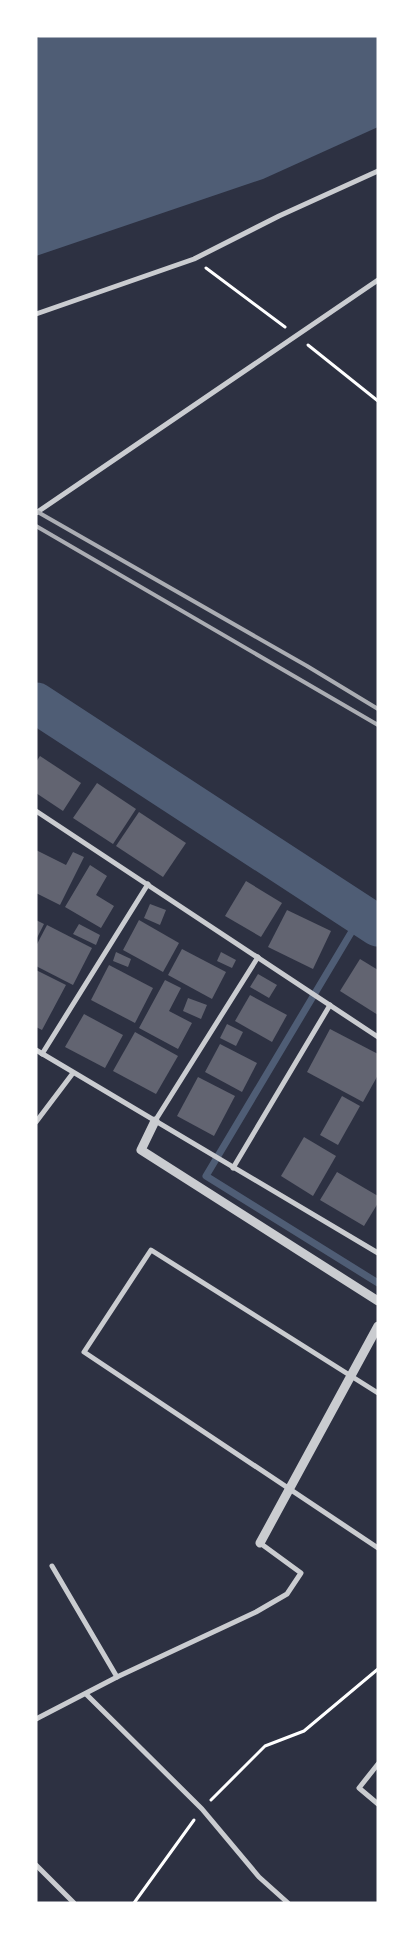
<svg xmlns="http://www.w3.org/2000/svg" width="414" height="1939" font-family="Signika,sans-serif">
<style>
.water{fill:#4f5d75}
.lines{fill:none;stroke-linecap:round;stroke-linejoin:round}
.stream{stroke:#4f5d75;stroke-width:7}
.river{stroke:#4f5d75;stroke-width:41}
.building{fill:#626471}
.path{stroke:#fff;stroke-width:3}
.minor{stroke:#caccd0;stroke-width:5}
.tertiary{stroke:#caccd0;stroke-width:9}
.rail{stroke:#abadb3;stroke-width:4}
</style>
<rect width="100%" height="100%" fill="#2d3142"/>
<path class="water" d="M 42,36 L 378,36 L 378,127 L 263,179 L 36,256 L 36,39 Z"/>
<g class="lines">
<path class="stream" d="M 361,916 L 206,1176 L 378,1283"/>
<path class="river" d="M 36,703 L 378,926"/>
</g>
<g class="building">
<path d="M 40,756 L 81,783 L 63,811 L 36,793 L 36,762 Z"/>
<path d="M 97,783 L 136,809 L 113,844 L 73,818 Z"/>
<path d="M 139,812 L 186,843 L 163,877 L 116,846 Z"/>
<path d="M 36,850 L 66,865 L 73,852 L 84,857 L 60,905 L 36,893 Z"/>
<path d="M 90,865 L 107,876 L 96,895 L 114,906 L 101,928 L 65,907 Z"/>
<path d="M 246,881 L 282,903 L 261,937 L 225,916 Z"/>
<path d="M 150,904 L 166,910 L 160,925 L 144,918 Z"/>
<path d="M 287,910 L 331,931 L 313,969 L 268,947 Z"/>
<path d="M 36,920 L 44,924 L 36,940 Z"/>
<path d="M 139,920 L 179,943 L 163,972 L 123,950 Z"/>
<path d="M 79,924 L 100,935 L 96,945 L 73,934 Z"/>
<path d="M 47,925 L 92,948 L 73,985 L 36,966 L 36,946 Z"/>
<path d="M 182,949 L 226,972 L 212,999 L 168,975 Z"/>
<path d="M 116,952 L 131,959 L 128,967 L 113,961 Z"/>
<path d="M 221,952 L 236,960 L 232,968 L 217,961 Z"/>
<path d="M 360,959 L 378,970 L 378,1015 L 340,991 Z"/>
<path d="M 109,965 L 153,988 L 135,1023 L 91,1000 Z"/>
<path d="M 36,970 L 66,985 L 42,1030 L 36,1027 Z"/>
<path d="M 258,974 L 277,985 L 269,998 L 250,987 Z"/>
<path d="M 165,980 L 181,988 L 169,1011 L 192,1023 L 178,1049 L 139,1028 Z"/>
<path d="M 250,995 L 287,1015 L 272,1042 L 235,1021 Z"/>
<path d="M 188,998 L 207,1005 L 201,1019 L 183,1011 Z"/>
<path d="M 84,1014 L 123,1035 L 105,1068 L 65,1047 Z"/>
<path d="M 227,1024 L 243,1032 L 236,1046 L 220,1038 Z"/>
<path d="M 330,1029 L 378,1054 L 378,1075 L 363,1102 L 307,1072 Z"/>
<path d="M 135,1032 L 178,1056 L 156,1094 L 113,1071 Z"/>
<path d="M 220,1044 L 257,1063 L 242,1092 L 205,1072 Z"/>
<path d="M 198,1077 L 235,1096 L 214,1136 L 177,1116 Z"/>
<path d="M 342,1096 L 360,1106 L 338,1145 L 320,1135 Z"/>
<path d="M 304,1137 L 336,1156 L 313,1196 L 281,1176 Z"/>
<path d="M 337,1172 L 378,1196 L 378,1203 L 364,1226 L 320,1200 Z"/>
</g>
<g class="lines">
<g class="path">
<path d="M 206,268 L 285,327"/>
<path d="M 308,345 L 378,401"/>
<path d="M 211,1800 L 265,1746 L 304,1731 L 378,1669"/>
<path d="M 134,1903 L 194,1820"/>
</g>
<g class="minor">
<path d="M 36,314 L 194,259 L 279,216 L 378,171"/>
<path d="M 36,513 L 378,280"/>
<path d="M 36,811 L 378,1037"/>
<path d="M 36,1050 L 378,1253"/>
<path d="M 42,1054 L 148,884"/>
<path d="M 155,1121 L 258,957"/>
<path d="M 36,1122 L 73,1073"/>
<path d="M 233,1168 L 330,1005"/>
<path d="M 378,1393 L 151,1250 L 84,1352 L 378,1548"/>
<path d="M 52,1566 L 117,1677"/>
<path d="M 86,1694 L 202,1809 L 259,1877 L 288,1903"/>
<path d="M 36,1719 L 117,1677 L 256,1612 L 287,1594 L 301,1573 L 260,1543"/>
<path d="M 378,1764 L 359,1788 L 378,1804"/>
<path d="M 36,1865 L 74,1903"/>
</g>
<g class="tertiary">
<path d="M 155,1121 L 141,1150 L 378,1301"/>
<path d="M 260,1543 L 378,1326"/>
</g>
<g class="rail">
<path d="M 36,511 L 307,666 L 378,709"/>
<path d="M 36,526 L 378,725"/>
</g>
</g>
<rect width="414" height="1939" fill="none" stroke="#ffffff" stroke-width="75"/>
</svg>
